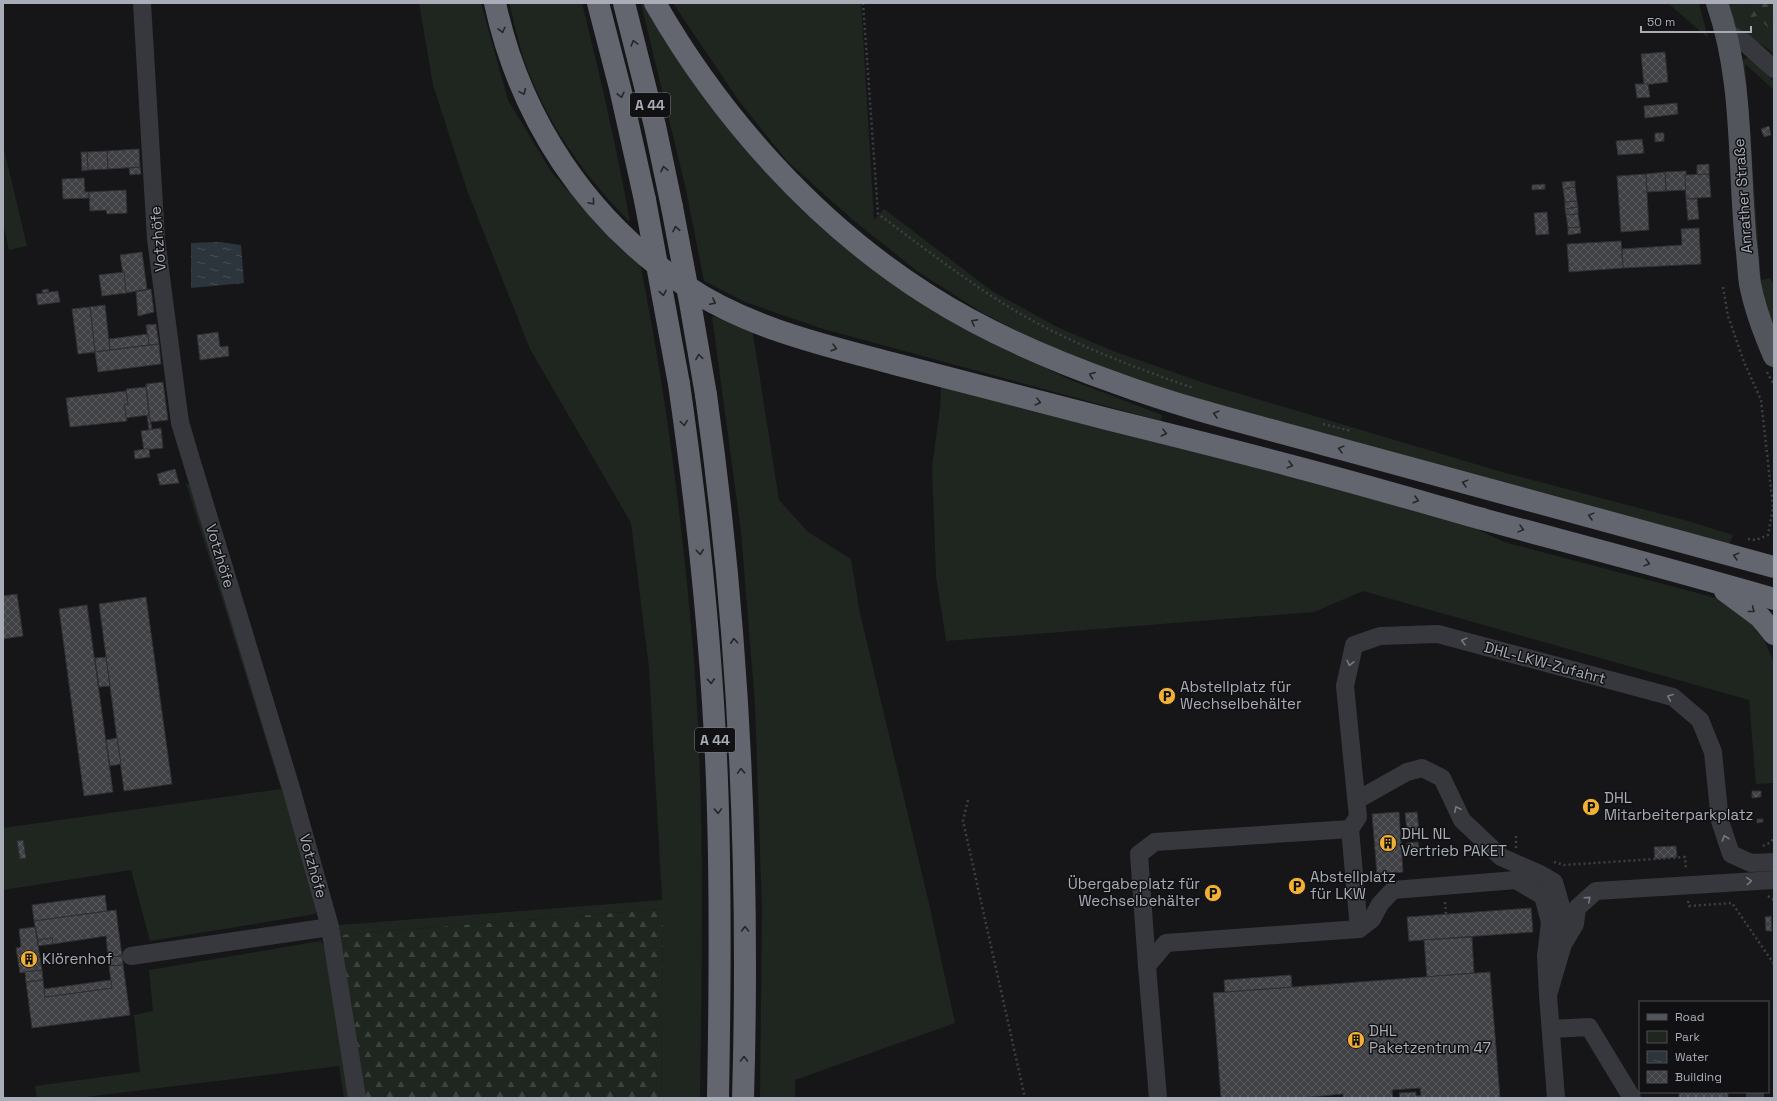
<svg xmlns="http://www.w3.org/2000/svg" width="1777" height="1101" font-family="'Space Grotesk',sans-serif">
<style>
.green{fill:#1e261f}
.forest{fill:url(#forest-firs)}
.water{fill:url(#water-ripples)}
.building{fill:url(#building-cross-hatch);stroke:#303034}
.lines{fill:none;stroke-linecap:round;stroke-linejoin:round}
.path{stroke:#3d3f44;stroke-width:2.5;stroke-dasharray:2 3;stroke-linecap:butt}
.minor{stroke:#37383d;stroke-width:18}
.major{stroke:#53555c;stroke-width:22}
.highway{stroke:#63666e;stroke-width:22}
.highway-bridge{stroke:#63666e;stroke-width:22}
.oneway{stroke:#26262a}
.oneway2{stroke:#757881}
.labels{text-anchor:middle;stroke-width:3;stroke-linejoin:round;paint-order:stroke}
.shield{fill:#111113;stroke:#7b7e86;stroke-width:1}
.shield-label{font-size:14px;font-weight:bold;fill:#a8adb8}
.street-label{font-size:15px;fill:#a8adb8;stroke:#111113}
.poi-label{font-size:15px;fill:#a8adb8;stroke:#111113;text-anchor:start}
</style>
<defs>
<pattern id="forest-firs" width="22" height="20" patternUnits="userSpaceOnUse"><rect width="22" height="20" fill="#1e261f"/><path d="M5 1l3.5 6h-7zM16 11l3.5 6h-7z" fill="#3c433d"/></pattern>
<pattern id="water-ripples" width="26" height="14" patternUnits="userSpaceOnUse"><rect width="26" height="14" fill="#2c353c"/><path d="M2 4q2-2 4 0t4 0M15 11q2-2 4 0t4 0" fill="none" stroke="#485056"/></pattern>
<pattern id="building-cross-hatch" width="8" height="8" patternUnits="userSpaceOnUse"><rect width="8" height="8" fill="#404145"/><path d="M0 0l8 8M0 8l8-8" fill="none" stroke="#595a5e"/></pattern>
</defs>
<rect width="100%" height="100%" fill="#161618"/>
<g class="green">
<path d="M 419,3 L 481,3 L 508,100 L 552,173 L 608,235 L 639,258 C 666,391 683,526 694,661 C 705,806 702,953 700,1098 L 661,1098 L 663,909 L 339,935 L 208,504 L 182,392 L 211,501 L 339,925 L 662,900 L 649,668 L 631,523 L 530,349 L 467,190 L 433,85 Z"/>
<path d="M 509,3 L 582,3 C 600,76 617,148 630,222 C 584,176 545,121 524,59 C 518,41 514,22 509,3 Z"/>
<path d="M 641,3 L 647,3 L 792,192 L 995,343 L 1068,379 L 1162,415 L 1161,421 L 820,328 L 745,302 L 704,281 L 686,190 Z"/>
<path d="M 673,3 L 861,3 L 874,220 L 884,209 L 992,291 L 1057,327 L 1113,351 L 1207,384 L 1502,472 L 1688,521 L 1733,535 L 1729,545 L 1190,402 L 1056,351 L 981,312 L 917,271 L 853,220 L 787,161 L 739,101 Z"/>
<path d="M 1668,3 L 1699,3 L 1708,38 Z"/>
<path d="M 1724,3 L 1746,3 L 1747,15 L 1756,16 L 1774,33 L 1774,54 C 1764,45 1752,39 1739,36 Z"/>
<path d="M 1747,58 L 1753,58 L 1760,65 L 1760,68 L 1774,82 L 1774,90 L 1745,64 L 1761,280 L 1770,278 L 1774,285 L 1774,336 L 1758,282 L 1741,61 Z"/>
<path d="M 3,145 L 27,246 L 9,250 L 3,222 Z"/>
<path d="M 712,316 L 752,328 L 779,500 L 808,532 L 851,559 L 860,613 L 928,899 L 955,1023 L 795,1080 L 795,1098 L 760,1098 L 762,909 L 755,704 L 741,532 Z"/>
<path d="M 941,382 L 1468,525 L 1504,542 L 1724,600 L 1758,621 L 1755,630 L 1764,639 L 1774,663 L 1774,783 L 1756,784 L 1749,700 L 1363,591 L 1314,612 L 946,641 L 936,576 L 932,467 L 940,408 Z"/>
<path d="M 186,483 L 195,487 L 320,905 L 315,914 L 150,941 L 131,870 L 3,890 L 3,828 L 281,789 Z"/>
<path d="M 321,941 L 331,961 L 353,1098 L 344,1098 L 339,1066 L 77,1098 L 37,1098 L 35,1086 L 140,1072 L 134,1015 L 153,1011 L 149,970 Z"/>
</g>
<g class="forest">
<path d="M 1746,3 L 1774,3 L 1774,33 L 1756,16 L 1750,18 L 1747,15 Z"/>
<path d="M 663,909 L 661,1098 L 365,1098 L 339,935 Z"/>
</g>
<path class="water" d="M 220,242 L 241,245 L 244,283 L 191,288 L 191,243 Z"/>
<g class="building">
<path d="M 1665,52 L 1668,82 L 1644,85 L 1641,54 Z"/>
<path d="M 1635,84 L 1648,84 L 1650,97 L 1637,98 Z"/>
<path d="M 1677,103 L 1678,114 L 1645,118 L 1644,106 Z"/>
<path d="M 1769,126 L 1771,135 L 1764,137 L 1761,129 Z"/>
<path d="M 1655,133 L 1664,133 L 1664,141 L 1655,142 Z"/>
<path d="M 1642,139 L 1644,153 L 1618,155 L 1616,141 Z"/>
<path d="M 139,149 L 140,167 L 108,169 L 107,151 Z"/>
<path d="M 107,151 L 108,169 L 88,170 L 87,152 Z"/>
<path d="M 81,152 L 87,152 L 88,170 L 82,171 Z"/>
<path d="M 1709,164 L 1709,174 L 1697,175 L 1697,165 Z"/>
<path d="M 140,167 L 141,174 L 130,175 L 129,168 Z"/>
<path d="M 1686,171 L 1686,190 L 1666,191 L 1665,172 Z"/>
<path d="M 1665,172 L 1666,191 L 1647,192 L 1646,174 Z"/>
<path d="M 1646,174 L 1649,230 L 1621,232 L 1617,176 Z"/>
<path d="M 1709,174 L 1711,197 L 1686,199 L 1685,175 Z"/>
<path d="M 84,178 L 85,192 L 89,192 L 89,198 L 63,199 L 62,179 Z"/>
<path d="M 1575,181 L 1575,187 L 1563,189 L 1562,182 Z"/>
<path d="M 1545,184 L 1545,189 L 1532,190 L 1532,185 Z"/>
<path d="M 1575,187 L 1577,201 L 1565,202 L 1563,189 Z"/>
<path d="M 126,190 L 127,213 L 107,214 L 106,210 L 90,211 L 89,192 Z"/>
<path d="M 1686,199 L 1697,199 L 1699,219 L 1688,220 Z"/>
<path d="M 1577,201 L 1578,207 L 1565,209 L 1565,202 Z"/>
<path d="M 1578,207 L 1578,214 L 1566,215 L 1565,209 Z"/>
<path d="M 1547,212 L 1549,234 L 1536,235 L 1534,213 Z"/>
<path d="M 1578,214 L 1580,227 L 1568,228 L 1566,215 Z"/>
<path d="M 1580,227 L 1581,233 L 1568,235 L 1568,228 Z"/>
<path d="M 1699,228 L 1701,264 L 1623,268 L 1622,249 L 1682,245 L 1681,229 Z"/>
<path d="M 1621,241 L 1623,268 L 1569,272 L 1567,244 Z"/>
<path d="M 142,252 L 147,289 L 126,293 L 120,255 Z"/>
<path d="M 124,272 L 126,293 L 102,296 L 99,275 Z"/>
<path d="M 48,289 L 49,292 L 43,293 L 42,290 Z"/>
<path d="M 151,289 L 154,312 L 138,316 L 136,292 Z"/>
<path d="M 58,291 L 60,302 L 38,305 L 36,294 Z"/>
<path d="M 105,305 L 110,350 L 95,352 L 90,307 Z"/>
<path d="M 90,307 L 95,352 L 78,354 L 72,309 Z"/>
<path d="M 156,324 L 159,344 L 149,345 L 146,325 Z"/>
<path d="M 218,332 L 220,347 L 228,346 L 229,356 L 200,360 L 197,335 Z"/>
<path d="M 148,334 L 149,345 L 110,350 L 109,339 Z"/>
<path d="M 159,344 L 161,364 L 98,372 L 95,352 Z"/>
<path d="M 163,382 L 168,420 L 150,422 L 146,384 Z"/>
<path d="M 146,387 L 149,415 L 126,418 L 124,404 L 128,404 L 126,389 Z"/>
<path d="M 126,391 L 128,404 L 124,404 L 127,421 L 70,427 L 66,398 Z"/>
<path d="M 147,415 L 149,415 L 152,429 L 149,430 Z"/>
<path d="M 161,428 L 163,448 L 144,450 L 141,431 Z"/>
<path d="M 144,449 L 149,449 L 150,457 L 135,459 L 134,451 Z"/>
<path d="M 175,469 L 179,483 L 160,485 L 157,474 Z"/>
<path d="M 17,594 L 23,636 L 3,639 L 3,596 Z"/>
<path d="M 146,597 L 172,784 L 124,791 L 99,604 Z"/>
<path d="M 87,605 L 113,792 L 84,796 L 59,609 Z"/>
<path d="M 106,657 L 110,686 L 99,687 L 95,658 Z"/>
<path d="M 117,738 L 121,764 L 110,766 L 106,740 Z"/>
<path d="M 1752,791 L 1761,791 L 1761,797 L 1752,798 Z"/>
<path d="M 1399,812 L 1403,872 L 1377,874 L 1372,814 Z"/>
<path d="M 1417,812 L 1419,830 L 1407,831 L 1405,813 Z"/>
<path d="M 1757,819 L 1763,819 L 1763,822 L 1757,823 Z"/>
<path d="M 23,840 L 26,858 L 20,859 L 17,841 Z"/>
<path d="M 1418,842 L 1419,848 L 1407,849 L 1407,843 Z"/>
<path d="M 1676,846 L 1677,857 L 1655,859 L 1654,847 Z"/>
<path d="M 1419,848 L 1419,854 L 1407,855 L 1407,849 Z"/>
<path d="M 105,895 L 107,911 L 34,921 L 32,905 Z"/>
<path d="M 1531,908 L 1533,932 L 1409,941 L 1407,917 Z"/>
<path d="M 116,910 L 122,956 L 108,957 L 106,936 L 53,944 L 52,938 L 38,940 L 34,921 Z"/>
<path d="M 1771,916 L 1772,931 L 1766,931 L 1765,917 Z"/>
<path d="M 35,927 L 42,970 L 20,973 L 16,948 L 21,947 L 19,929 Z"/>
<path d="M 1472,937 L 1474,973 L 1427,977 L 1424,940 Z"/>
<path d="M 52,938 L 53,944 L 38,946 L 38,940 Z"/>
<path d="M 122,956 L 123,965 L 109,966 L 108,957 Z"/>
<path d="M 123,965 L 130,1015 L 32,1028 L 26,982 L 43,980 L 45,997 L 112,988 L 109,966 Z"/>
<path d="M 42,970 L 43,980 L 26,982 L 25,972 Z"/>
<path d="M 1490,972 L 1500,1098 L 1400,1098 L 1399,1093 L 1416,1092 L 1416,1096 L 1421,1095 L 1420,1088 L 1392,1090 L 1393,1098 L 1343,1098 L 1343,1094 L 1300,1098 L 1221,1098 L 1213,993 Z"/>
<path d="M 1291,975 L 1292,987 L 1225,992 L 1224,980 Z"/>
<path d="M 111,980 L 112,988 L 45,997 L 44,989 Z"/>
<rect x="1679" y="1092" width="49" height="6"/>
</g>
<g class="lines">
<g class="path">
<path d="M 863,3 L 878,214 C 920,245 961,277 1004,304 C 1063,341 1128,365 1193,388"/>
<path d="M 1723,287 L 1728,316 L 1744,362 L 1761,400 L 1773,507 L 1768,535 L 1756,540 L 1747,539"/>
<path d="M 1767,372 L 1774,385"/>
<path d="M 1323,424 L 1351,431"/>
<path d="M 968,800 L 963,821 L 1025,1098"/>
<path d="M 1516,836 L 1516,848"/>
<path d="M 1763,846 L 1771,842 L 1774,838"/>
<path d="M 1554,862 L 1564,865 L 1685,857 L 1686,870"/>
<path d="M 1768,896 L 1774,900"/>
<path d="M 1688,901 L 1689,906 L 1732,903 L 1774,964"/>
<path d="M 1445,902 L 1446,914"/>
</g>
<g class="minor">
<path d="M 142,3 L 156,239 L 180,423 L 291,788 L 330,927 L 357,1098"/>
<path d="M 1726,32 L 1744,42 L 1774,69"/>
<path d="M 1357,800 L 1407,772 L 1422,768 L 1442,778 L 1462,820 L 1501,857 L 1540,874 L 1554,882 L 1563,913 L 1563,944 L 1548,995 L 1556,1098"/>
<path d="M 1359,929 L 1350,829 L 1358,817 L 1345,686 L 1354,645 L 1380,636 L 1438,634 L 1673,697 L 1700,720 L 1713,752 L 1720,821 L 1731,854 L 1751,863 L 1774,862"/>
<path d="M 1565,941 L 1575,924 L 1577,908 L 1596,891 L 1774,880"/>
<path d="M 131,956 L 330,927"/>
<path d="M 1147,966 L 1139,854 L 1155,842 L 1350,829"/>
<path d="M 1551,1029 L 1589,1027 L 1632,1098"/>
<path d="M 1755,1092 L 1755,1098"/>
<path d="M 1158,1098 L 1147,966 L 1166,943 L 1359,929 L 1372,919 L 1380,904 L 1393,890 L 1516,880 L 1543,896 L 1550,922 L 1546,956 L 1548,995"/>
</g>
<path class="major" d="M 1717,3 C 1744,80 1738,165 1746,244 C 1748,257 1748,271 1750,284 C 1755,309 1764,333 1774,356"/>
<g class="highway">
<path d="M 495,3 C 520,119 587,220 686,286 C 748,328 824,345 895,364 C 967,383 1039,402 1111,420 C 1172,435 1232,450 1292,466 C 1357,483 1422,502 1486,520 C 1582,546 1678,571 1774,599"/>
<path d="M 598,3 L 620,88 L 645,200"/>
<path d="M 624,3 L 655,126 L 672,207"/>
<path d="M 655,3 C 721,118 816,224 928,295 C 986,332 1051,360 1116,383 C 1189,410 1266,428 1341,449 C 1485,489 1630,527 1774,567"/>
<path d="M 679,384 C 698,516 712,648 717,781 C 721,887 720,992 718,1098"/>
<path d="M 706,395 C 739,629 750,863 743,1098"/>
<path d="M 1725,591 L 1760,617 L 1774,634"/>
</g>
<g class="highway-bridge">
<path d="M 645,200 L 679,384"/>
<path d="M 672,207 L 690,302 L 706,395"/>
</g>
</g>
<defs><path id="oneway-chevron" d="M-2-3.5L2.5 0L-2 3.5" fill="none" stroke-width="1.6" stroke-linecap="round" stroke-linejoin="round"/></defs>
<g class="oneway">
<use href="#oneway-chevron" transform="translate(502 30) rotate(76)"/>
<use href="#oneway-chevron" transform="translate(634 43) rotate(-105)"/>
<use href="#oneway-chevron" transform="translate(523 92) rotate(66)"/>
<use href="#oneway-chevron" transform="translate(621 95) rotate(77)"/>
<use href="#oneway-chevron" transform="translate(664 169) rotate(-102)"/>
<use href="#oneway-chevron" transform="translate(592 202) rotate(50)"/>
<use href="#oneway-chevron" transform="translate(676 229) rotate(-101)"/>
<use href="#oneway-chevron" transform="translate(663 293) rotate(80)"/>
<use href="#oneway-chevron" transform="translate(713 302) rotate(27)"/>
<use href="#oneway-chevron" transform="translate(974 322) rotate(-152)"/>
<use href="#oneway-chevron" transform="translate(834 348) rotate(16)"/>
<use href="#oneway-chevron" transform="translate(699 357) rotate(-99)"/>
<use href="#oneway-chevron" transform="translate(1092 375) rotate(-159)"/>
<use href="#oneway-chevron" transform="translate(1038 402) rotate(14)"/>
<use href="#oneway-chevron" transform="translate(1216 414) rotate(-165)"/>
<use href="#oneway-chevron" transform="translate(684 423) rotate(82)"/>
<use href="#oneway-chevron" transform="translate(1164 433) rotate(14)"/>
<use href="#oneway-chevron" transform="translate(1341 449) rotate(-165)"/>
<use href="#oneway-chevron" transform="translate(1290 465) rotate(15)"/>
<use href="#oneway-chevron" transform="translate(1465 483) rotate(-165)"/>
<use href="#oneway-chevron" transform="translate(1416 500) rotate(16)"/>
<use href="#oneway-chevron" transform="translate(1591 516) rotate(-165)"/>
<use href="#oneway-chevron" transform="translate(1521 529) rotate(15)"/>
<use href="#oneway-chevron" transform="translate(700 552) rotate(84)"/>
<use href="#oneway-chevron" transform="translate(1736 556) rotate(-165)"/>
<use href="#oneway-chevron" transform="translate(1647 563) rotate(15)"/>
<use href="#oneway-chevron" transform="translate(1752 610) rotate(38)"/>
<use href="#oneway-chevron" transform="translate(734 641) rotate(-94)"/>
<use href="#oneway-chevron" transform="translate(711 681) rotate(86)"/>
<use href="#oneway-chevron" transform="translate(741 771) rotate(-92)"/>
<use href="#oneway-chevron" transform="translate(718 811) rotate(88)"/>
<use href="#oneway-chevron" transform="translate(745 929) rotate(-90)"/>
<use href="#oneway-chevron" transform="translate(744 1059) rotate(-89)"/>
</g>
<g class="oneway2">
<use href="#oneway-chevron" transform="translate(1464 641) rotate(-165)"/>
<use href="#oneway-chevron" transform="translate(1350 663) rotate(103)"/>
<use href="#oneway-chevron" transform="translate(1670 697) rotate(-157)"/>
<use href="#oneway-chevron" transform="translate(1457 809) rotate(-116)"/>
<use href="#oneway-chevron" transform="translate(1725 838) rotate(-109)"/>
<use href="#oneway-chevron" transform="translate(1749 881) rotate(-3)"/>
<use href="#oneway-chevron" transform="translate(1588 899) rotate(-42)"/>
</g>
<defs>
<symbol id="parking-disc" viewBox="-11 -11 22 22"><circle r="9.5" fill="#f2b134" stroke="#111113"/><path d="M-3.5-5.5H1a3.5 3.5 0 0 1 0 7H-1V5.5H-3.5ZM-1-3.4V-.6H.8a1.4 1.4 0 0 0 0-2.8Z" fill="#111"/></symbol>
<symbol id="building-disc" viewBox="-11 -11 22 22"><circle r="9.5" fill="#f2b134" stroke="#111113"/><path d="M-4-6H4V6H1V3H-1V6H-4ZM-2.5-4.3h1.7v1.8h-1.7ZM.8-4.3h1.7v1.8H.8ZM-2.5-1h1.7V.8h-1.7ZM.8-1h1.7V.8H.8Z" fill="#111"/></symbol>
</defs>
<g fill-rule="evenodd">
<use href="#parking-disc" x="1157" y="686" width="20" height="20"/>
<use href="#parking-disc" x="1581" y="797" width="20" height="20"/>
<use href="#building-disc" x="1378" y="833" width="20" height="20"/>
<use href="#parking-disc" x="1287" y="876" width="20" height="20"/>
<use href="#parking-disc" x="1203" y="883" width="20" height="20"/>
<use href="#building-disc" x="19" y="949" width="20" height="20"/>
<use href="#building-disc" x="1346" y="1030" width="20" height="20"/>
</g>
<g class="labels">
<g class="shield">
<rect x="630" y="93" width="40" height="24" rx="3"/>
<rect x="695" y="728" width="40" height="24" rx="3"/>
</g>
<g class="shield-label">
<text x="650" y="110">A 44</text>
<text x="715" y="745">A 44</text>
</g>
<g class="street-label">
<text transform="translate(1743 196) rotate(-94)" y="5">Anrather Straße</text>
<text transform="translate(158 239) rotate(-95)" y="5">Votzhöfe</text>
<text transform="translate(220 556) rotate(73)" y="5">Votzhöfe</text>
<text transform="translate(1545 663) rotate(15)" y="5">DHL-LKW-Zufahrt</text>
<text transform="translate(313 866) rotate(74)" y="5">Votzhöfe</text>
</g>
<g class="poi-label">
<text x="1180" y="692">Abstellplatz für<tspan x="1180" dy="17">Wechselbehälter</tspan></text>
<text x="1604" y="803">DHL<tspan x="1604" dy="17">Mitarbeiterparkplatz</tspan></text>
<text x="1401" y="839">DHL NL<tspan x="1401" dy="17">Vertrieb PAKET</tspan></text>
<text x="1310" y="882">Abstellplatz<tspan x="1310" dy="17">für LKW</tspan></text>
<text x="1200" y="889" text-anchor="end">Übergabeplatz für<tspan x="1200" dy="17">Wechselbehälter</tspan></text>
<text x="42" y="964">Klörenhof</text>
<text x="1369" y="1036">DHL<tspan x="1369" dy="17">Paketzentrum 47</tspan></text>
</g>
</g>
<rect width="1777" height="1101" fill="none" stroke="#a8adb8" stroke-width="8"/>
<rect x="1639" y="1001" width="130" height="92" fill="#111113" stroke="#4d4f55"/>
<rect x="1647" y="1014" width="20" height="6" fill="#53555c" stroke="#4d4f55"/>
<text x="1675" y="1021" font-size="12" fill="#a8adb8">Road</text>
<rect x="1647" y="1031" width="20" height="12" fill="#1e261f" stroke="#4d4f55"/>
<text x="1675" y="1041" font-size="12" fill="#a8adb8">Park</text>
<rect x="1647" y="1051" width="20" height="12" fill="url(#water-ripples)" stroke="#4d4f55"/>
<text x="1675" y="1061" font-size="12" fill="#a8adb8">Water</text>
<rect x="1647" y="1071" width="20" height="12" fill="url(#building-cross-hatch)" stroke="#4d4f55"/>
<text x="1675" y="1081" font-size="12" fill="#a8adb8">Building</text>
<path d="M1641 26v6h110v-6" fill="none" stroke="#a8adb8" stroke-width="2"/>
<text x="1647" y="26" font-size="12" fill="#a8adb8" stroke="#111113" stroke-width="3" paint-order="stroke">50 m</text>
</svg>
